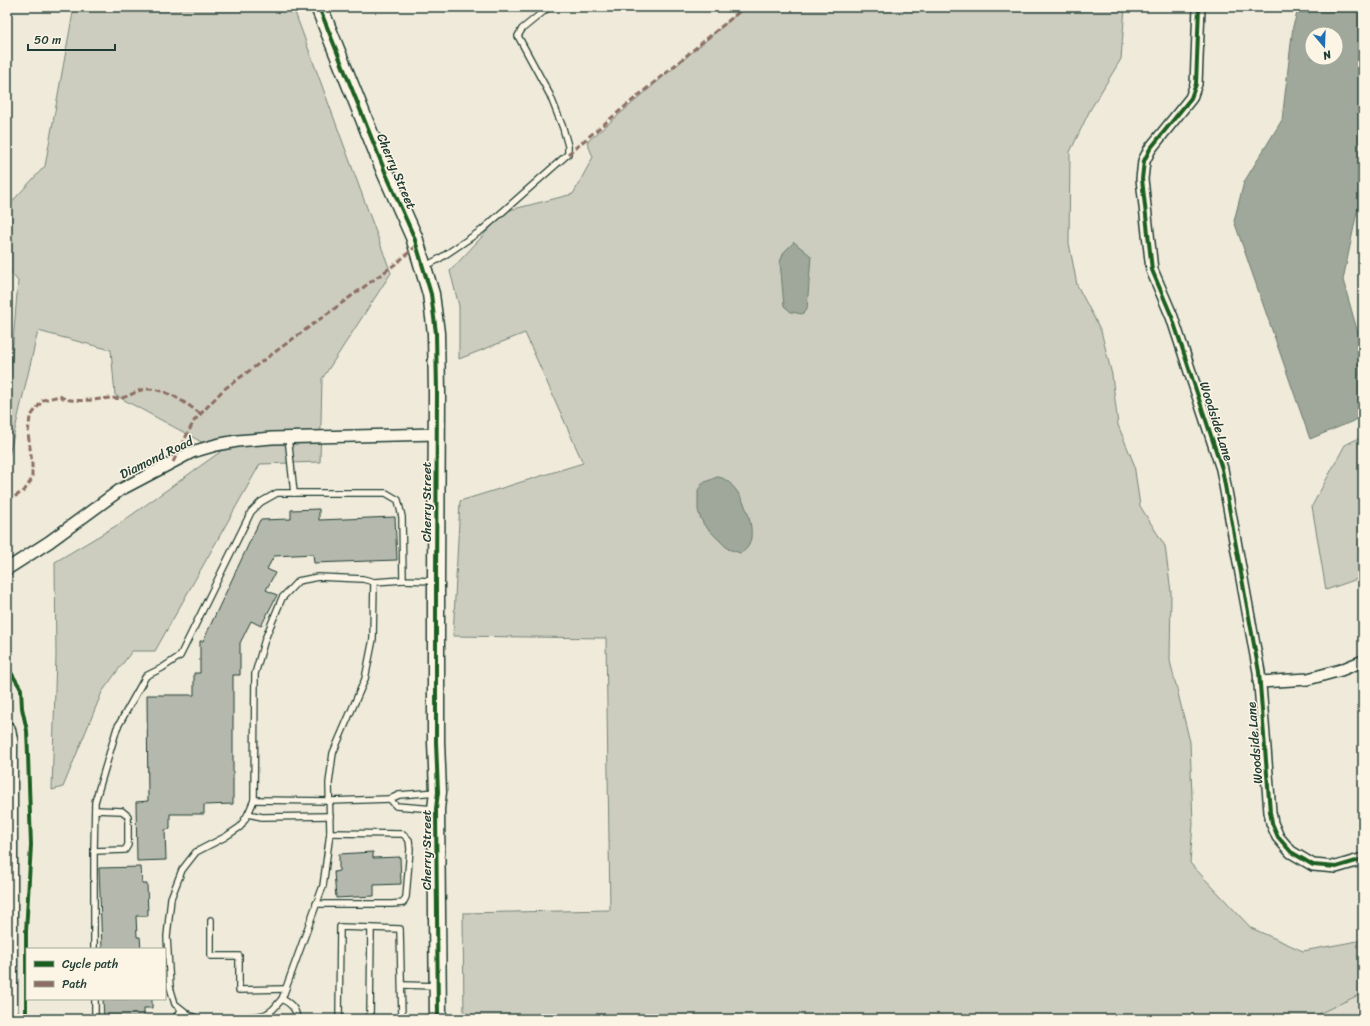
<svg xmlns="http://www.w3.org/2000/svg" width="1370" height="1026" font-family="Sriracha,sans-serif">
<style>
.built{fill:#dedbcc}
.green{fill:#cccdbf;stroke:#76857a}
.water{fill:#9fa89a;stroke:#6c7d71;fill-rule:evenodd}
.building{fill:#b5b9ad;stroke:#1f3d34}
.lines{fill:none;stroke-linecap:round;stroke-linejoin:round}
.lane-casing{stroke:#1f3d34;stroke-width:8}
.street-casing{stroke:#1f3d34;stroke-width:14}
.secondary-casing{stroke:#1f3d34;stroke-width:19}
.lane{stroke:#fcf5e5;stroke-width:5.5}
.street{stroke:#fcf5e5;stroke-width:11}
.secondary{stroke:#fcf5e5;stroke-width:16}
.quiet{stroke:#8d6e63;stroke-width:3;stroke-dasharray:6 3;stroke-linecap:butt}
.cycleway-casing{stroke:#fcf5e5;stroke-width:6}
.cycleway{stroke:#1b5e20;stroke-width:4}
.labels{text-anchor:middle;stroke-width:3;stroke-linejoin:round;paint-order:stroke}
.street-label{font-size:13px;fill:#1f3d34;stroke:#fcf5e5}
</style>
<rect width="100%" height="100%" fill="#efeada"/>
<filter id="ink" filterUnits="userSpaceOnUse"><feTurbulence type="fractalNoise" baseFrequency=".025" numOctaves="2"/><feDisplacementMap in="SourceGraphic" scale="8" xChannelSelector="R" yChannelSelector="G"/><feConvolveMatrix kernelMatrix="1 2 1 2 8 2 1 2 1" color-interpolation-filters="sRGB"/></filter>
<g filter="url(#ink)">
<path class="built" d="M 1363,993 L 1363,1019 L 1274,1019 L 1314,1016 Z"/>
<g class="green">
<path d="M 74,7 L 293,7 L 391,273 L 322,379 L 320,462 L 260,464 L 155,651 L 132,651 L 102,692 L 63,787 L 52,790 L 56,656 L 55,562 L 119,524 L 220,452 L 115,395 L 111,350 L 38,331 L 7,464 L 7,383 L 10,380 L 18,281 L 7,268 L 7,207 L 45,166 Z"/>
<path d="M 745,7 L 1125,7 L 1121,59 L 1090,110 L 1070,152 L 1069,243 L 1077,285 L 1101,331 L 1112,375 L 1118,425 L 1134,464 L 1140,506 L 1165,546 L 1171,592 L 1170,661 L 1190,742 L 1193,824 L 1190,863 L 1251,928 L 1303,951 L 1363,940 L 1363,993 L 1314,1016 L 1274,1019 L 464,1019 L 463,913 L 610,910 L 606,638 L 453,636 L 460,501 L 583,463 L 525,333 L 459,359 L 459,306 L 450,271 L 506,211 L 573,194 L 593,157 L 587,142 Z"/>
<path d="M 1363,436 L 1363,577 L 1326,590 L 1312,506 L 1345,445 Z"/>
</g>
<g class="water">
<path d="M 1299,7 L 1363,7 L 1363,198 L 1358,207 L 1343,280 L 1363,351 L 1363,417 L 1310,439 L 1234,221 L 1244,182 L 1282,120 L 1293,26 ZM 1312,34 L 1336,34 L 1336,58 L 1312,58 Z"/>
<path d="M 794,242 L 811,256 L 807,309 L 802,314 L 791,312 L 784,306 L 780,262 L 784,252 Z"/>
<path d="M 717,477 C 740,477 767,544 740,553 L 728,549 L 704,525 L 700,517 L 698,510 L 698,490 L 703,483 Z"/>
</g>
<g class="building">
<path d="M 319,509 L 319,520 L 395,517 L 397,560 L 314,563 L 313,554 L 274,556 L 267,569 L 275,573 L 266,590 L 277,595 L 261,626 L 251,621 L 240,643 L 240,675 L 233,675 L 233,804 L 204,805 L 204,814 L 170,814 L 170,829 L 165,830 L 166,860 L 137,861 L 136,802 L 148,801 L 147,695 L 194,695 L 194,673 L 200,673 L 200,641 L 203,641 L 260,520 L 291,519 L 291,510 Z"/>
<path d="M 373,852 L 373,858 L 400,857 L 401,884 L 374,885 L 374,896 L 336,898 L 334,872 L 339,871 L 339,854 Z"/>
<path d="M 141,867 L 142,884 L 147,884 L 148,916 L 136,916 L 137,937 L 140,937 L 141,949 L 102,949 L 99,868 Z"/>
<path d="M 103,999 L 152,999 L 152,1008 L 144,1008 L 144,1018 L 104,1019 Z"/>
</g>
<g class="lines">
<defs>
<g id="lane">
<path d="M 424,267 L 439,259 L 482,230 L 568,154 L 568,146 L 563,128 L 550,95 L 518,36 L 522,29 L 549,7"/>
<path d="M 288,437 L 294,493"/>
<path d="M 374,582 L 403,580"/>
<path d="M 254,800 L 330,801 L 390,799"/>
<path d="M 435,809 L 396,806 L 390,799 L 399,795 L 437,792"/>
<path d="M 248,814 L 262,817 L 330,816"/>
<path d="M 94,851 L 125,850 L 128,845 L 128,816 L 122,811 L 95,810"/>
<path d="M 316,904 L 392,904 L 403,903 L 406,897 L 410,849 L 409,840 L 403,834 L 330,833"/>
<path d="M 211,920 L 211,956 L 239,956 L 239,990 L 285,989"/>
<path d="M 94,949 L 94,851 L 95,802 L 117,728 L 146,676 L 162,668 L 180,656 L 251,512 L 261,502 L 277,493 L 386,493 L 398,500 L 402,517 L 403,580 L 434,581"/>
<path d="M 402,985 L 437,986"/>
<path d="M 95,999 L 95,1019"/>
<path d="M 282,999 C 291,1004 296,1008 297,1019"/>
<path d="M 174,1019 L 182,1010"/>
<path d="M 198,1019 L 189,1015 L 175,1004 L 170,987 L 167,937 L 171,898 L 182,870 L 196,852 L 225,837 L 240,827 L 248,814 L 254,800 L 255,674 L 265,639 L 282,598 L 298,581 L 318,577 L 363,579 L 374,582 L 373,639 L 365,679 L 333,753 L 329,783 L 330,833 L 323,886 L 282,999 C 278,1003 275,1008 271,1011 C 260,1020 241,1015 228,1019"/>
<path d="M 339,1019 L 340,927 L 400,929 L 402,1019"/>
<path d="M 370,1019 L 371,928"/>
</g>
<g id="street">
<path d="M 1199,7 L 1196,84 L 1191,98 L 1150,149 L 1144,161 L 1142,179 L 1152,270 L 1172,317 L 1222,469 L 1259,672 L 1270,812 L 1272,823 L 1278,837 L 1291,852 L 1313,865 L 1336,867 L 1363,859"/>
<path d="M 7,569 L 49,542 L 120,490 L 192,452 L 216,445 L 237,441 L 272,438 L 437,434"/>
<path d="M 1259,682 L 1308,679 L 1341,670 L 1363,661"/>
</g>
<g id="secondary">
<path d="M 319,7 L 386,174 L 414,237 L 431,294 L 436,333 L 437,393 L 436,581 L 436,742 L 438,792 L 436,809 L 438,1019"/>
<path d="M 7,730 L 9,740 L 9,1019"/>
</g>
</defs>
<use href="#lane" class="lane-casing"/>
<use href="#street" class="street-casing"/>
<use href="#secondary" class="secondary-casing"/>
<use href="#lane" class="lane"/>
<use href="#street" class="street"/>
<use href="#secondary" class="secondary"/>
<g class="quiet">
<path d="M 568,154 L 745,7"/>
<path d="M 173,462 L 194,421 L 223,390 L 398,262 L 416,246"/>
<path d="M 7,501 L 24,491 L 32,479 L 32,463 L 28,433 L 30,417 L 43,400 L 60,396 C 68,404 100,399 111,398 C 114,398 118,399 120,398 C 131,397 138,388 149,389 C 169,390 185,403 201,414"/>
</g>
<defs>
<g id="cycleway">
<path d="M 319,7 L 386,174 L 414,237 L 431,294 L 436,333 L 437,393 L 436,581 L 436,742 L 438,792 L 436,809 L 438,1019"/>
<path d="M 1199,7 L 1196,84 L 1191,98 L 1150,149 L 1144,161 L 1142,179 L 1152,270 L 1172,317 L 1222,469 L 1259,672 L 1270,812 L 1272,823 L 1278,837 L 1291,852 L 1313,865 L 1336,867 L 1363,859"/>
<path d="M 7,666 L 21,689 L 22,708 L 27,731 L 28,755 L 31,845 L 26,932 L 26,1019"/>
</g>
</defs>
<use href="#cycleway" class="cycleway-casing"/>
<use href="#cycleway" class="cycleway"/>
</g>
</g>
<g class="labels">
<g class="street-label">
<text transform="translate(397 171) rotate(67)" y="5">Cherry Street</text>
<text transform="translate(1217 421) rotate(72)" y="5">Woodside Lane</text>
<text transform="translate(156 457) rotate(-26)" y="5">Diamond Road</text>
<text transform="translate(426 502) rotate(-90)" y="5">Cherry Street</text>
<text transform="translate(1254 743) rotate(-95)" y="5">Woodside Lane</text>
<text transform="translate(426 850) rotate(-90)" y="5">Cherry Street</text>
</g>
</g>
<rect width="1370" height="1026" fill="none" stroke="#fcf5e5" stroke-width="24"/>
<rect x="12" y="12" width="1346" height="1002" fill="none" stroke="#1f3d34" stroke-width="1.5" filter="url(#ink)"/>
<rect x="26" y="948" width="140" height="52" fill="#fcf5e5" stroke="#a4ab9e"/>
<rect x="34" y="961" width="20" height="6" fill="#1b5e20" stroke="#a4ab9e"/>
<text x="62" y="968" font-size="12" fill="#1f3d34">Cycle path</text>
<rect x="34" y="981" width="20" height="6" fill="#8d6e63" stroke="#a4ab9e"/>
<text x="62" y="988" font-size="12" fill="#1f3d34">Path</text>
<g transform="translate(1324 46) rotate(161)"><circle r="19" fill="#fcf5e5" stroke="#a4ab9e"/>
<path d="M0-3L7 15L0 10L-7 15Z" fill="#1f6fb2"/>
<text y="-6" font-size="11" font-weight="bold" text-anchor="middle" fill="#1f3d34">N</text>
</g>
<path d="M28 44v6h87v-6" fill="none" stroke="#1f3d34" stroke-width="2"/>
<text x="34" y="44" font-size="12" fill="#1f3d34" stroke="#fcf5e5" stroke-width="3" paint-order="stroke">50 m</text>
</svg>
